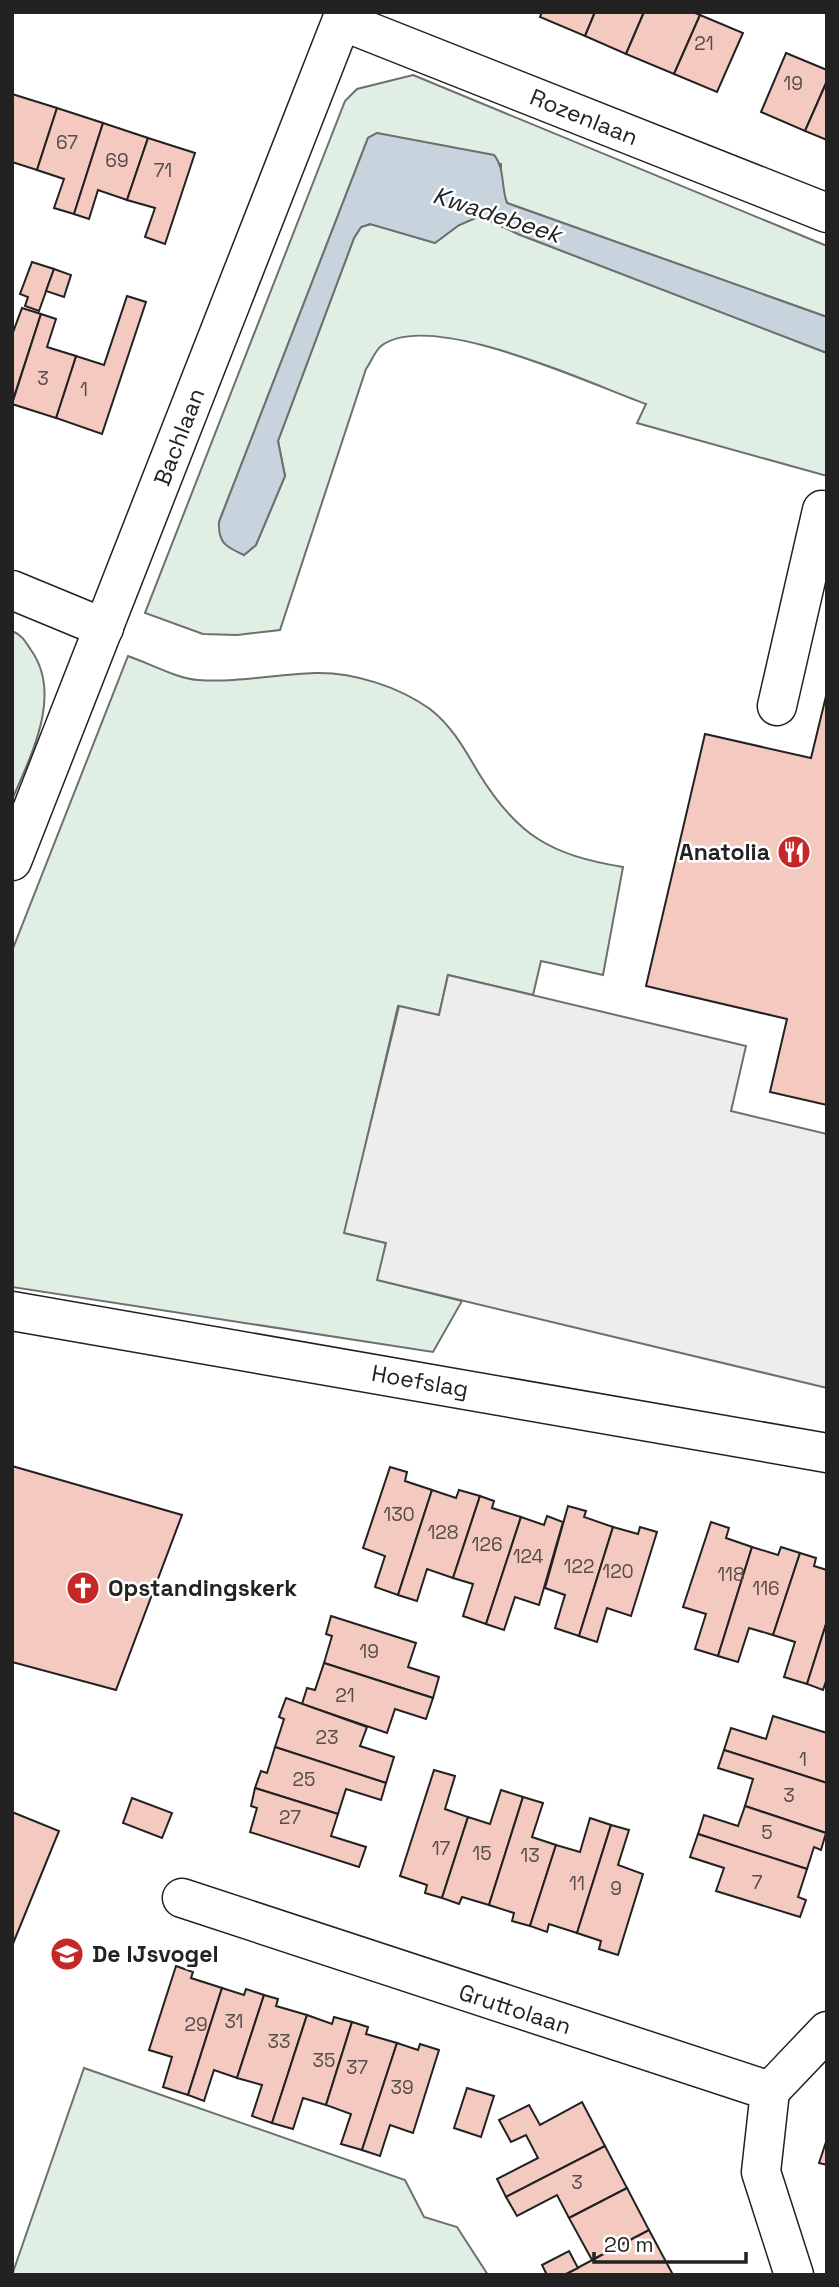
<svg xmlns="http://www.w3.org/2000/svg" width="839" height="2287" font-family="'Space Grotesk',sans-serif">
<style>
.green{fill:#e0efe3;stroke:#6f6f6f;stroke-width:2}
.parking{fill:#ededed;stroke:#6f6f6f;stroke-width:2}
.water{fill:#c7d3dd;stroke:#6f6f6f;stroke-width:2}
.building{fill:#f3c9c0;stroke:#222;stroke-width:2}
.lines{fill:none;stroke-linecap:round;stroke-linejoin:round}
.minor-casing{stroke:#222;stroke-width:41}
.minor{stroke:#fff;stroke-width:38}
.labels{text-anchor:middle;stroke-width:5;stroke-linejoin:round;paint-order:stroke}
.number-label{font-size:19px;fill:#564c4a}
.street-label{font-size:23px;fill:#222;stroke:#fff}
.poi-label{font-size:23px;font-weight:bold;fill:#222;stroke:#fff;text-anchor:start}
.water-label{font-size:24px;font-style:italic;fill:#222;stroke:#fff}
</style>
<rect width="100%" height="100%" fill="#fff"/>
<g class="green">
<path d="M 413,75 L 827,246 L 827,317 L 507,203 L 501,186 L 501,164 L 377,133 L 368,138 L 219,522 L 244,555 L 256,545 L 285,476 L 278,441 L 354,238 L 361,227 L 371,224 L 435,243 L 459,225 L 480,216 L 518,234 L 827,353 L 827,476 L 637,423 L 646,404 C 592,385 430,308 381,346 C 375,351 371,362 366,369 L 280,630 L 237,635 L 203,634 L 145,613 L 345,101 L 357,89 Z"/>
<path d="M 12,631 C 22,635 25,641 31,650 C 63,695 31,755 12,800 Z"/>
<path d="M 128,656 C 149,663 175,678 198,680 C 238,683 276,674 315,673 C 354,672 399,687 430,709 C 452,726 465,750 478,772 C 517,836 551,855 623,867 L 603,975 L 541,961 L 533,995 L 448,975 L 439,1015 L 398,1006 L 345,1233 L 386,1243 L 378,1280 L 462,1301 L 433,1352 L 12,1287 L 12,951 Z"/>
<path d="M 84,2068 L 405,2180 L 424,2217 L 457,2227 L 488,2275 L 12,2275 Z"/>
</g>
<path class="parking" d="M 448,975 L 746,1046 L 731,1111 L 827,1134 L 827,1388 L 377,1280 L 386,1243 L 344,1233 L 399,1006 L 439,1015 Z"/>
<path class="water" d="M 377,133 L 494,155 C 505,168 501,187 507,203 L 827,317 L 827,353 L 518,234 L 480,216 L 459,225 L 435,243 L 370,224 L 361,227 L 354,238 L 278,441 L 285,476 L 256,545 L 244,555 C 226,547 218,543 219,522 L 368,138 Z"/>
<g class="building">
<path d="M 542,12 L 595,12 L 585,36 L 540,17 Z"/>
<path d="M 595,12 L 644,12 L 626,54 L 585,36 Z"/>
<path d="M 644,12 L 693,12 L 700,15 L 674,74 L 626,54 Z"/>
<path d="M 700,15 L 743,33 L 717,92 L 674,74 Z"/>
<path d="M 786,53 L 827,70 L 827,81 L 805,131 L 761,112 Z"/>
<path d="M 827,81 L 827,140 L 805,131 Z"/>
<path d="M 12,94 L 57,108 L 37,170 L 12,162 Z"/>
<path d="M 57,108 L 103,123 L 74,214 L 54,208 L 64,179 L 37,170 Z"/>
<path d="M 103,123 L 148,138 L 127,200 L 98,190 L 89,219 L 74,214 Z"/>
<path d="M 148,138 L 195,153 L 165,244 L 145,237 L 155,208 L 127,200 Z"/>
<path d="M 32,262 L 54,269 L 39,311 L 25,306 L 28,297 L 20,294 Z"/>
<path d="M 54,269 L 71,275 L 64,297 L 46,291 Z"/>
<path d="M 127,296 L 146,302 L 102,434 L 56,418 L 76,356 L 104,365 Z"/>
<path d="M 22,308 L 41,314 L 12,403 L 12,335 Z"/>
<path d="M 41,314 L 56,319 L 47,347 L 76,356 L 56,418 L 12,404 Z"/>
<path d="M 827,692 L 827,1105 L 770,1092 L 787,1019 L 646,986 L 705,734 L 811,758 Z"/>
<path d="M 12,1466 L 182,1515 L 116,1690 L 12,1662 Z"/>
<path d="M 390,1467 L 407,1472 L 405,1481 L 432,1490 L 398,1595 L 375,1587 L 385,1556 L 363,1548 Z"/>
<path d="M 432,1490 L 456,1498 L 459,1490 L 480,1496 L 453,1578 L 427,1569 L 417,1601 L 398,1595 Z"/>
<path d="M 480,1496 L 494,1501 L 492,1508 L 521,1517 L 486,1624 L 463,1616 L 473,1584 L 453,1578 Z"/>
<path d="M 568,1506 L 586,1511 L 584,1517 L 613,1527 L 579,1636 L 555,1628 L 565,1595 L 545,1588 Z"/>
<path d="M 547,1516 L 563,1522 L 539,1605 L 515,1597 L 504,1630 L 486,1624 L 521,1517 L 544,1525 Z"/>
<path d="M 711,1522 L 729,1528 L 726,1538 L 752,1547 L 718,1656 L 695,1649 L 706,1614 L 683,1607 Z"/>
<path d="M 613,1527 L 638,1534 L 640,1527 L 657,1532 L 631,1616 L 607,1608 L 597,1642 L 579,1636 Z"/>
<path d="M 752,1547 L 778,1555 L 781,1547 L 800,1553 L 773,1635 L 749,1628 L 738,1662 L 718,1656 Z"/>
<path d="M 800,1553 L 816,1558 L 814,1566 L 827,1570 L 827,1621 L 807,1684 L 784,1677 L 795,1642 L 773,1635 Z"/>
<path d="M 331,1616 L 416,1643 L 408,1667 L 439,1677 L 433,1698 L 324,1663 L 332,1636 L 326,1634 Z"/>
<path d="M 827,1621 L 827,1678 L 823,1690 L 807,1684 Z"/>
<path d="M 324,1663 L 433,1698 L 426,1719 L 395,1709 L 387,1733 L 302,1704 L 307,1688 L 315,1690 Z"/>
<path d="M 286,1698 L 367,1727 L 360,1746 L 394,1757 L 386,1783 L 275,1747 L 284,1719 L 279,1717 Z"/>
<path d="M 773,1716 L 827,1733 L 827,1783 L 724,1750 L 731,1728 L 766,1739 Z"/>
<path d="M 275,1747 L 386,1783 L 381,1800 L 346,1789 L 338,1814 L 255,1788 L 261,1771 L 267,1773 Z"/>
<path d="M 724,1750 L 827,1783 L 826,1833 L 745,1806 L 753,1779 L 718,1768 Z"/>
<path d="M 434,1770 L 455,1776 L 445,1809 L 468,1817 L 442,1898 L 425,1893 L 427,1885 L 400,1876 Z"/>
<path d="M 255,1788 L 338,1814 L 331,1836 L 366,1847 L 359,1867 L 250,1832 L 257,1808 L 251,1806 Z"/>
<path d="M 501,1790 L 523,1797 L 489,1905 L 462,1897 L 459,1904 L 442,1898 L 468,1817 L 490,1824 Z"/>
<path d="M 523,1797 L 543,1803 L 532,1837 L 556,1845 L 530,1926 L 512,1921 L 514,1913 L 489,1905 Z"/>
<path d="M 132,1798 L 172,1813 L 162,1838 L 123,1823 Z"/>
<path d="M 745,1806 L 826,1833 L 821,1850 L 814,1847 L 807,1869 L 698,1834 L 704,1815 L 738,1826 Z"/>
<path d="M 12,1812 L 59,1831 L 12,1946 Z"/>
<path d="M 590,1818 L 611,1825 L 577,1933 L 549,1924 L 547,1932 L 530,1926 L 556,1845 L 580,1852 Z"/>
<path d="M 611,1825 L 629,1830 L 618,1865 L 643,1874 L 618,1955 L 599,1949 L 601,1941 L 577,1933 Z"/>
<path d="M 698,1834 L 807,1869 L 798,1897 L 806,1900 L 800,1917 L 716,1891 L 724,1868 L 690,1857 Z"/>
<path d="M 176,1966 L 193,1972 L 191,1978 L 222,1988 L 188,2095 L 163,2087 L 172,2057 L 149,2050 Z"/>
<path d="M 222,1988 L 244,1995 L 246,1989 L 264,1995 L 237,2078 L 214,2070 L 204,2101 L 188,2095 Z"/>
<path d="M 264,1995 L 278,1999 L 276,2006 L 307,2015 L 272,2123 L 252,2116 L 262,2085 L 237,2078 Z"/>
<path d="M 307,2015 L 332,2024 L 334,2017 L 352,2022 L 326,2105 L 303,2098 L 293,2129 L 272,2123 Z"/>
<path d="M 352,2022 L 368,2027 L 366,2034 L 397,2043 L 362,2150 L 341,2144 L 351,2114 L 326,2105 Z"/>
<path d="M 397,2043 L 418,2050 L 420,2044 L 439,2050 L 413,2133 L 390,2125 L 380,2156 L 362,2150 Z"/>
<path d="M 467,2088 L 494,2096 L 481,2137 L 454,2128 Z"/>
<path d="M 582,2102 L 605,2146 L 506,2197 L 497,2179 L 538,2158 L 526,2135 L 511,2142 L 499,2120 L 529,2105 L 540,2125 Z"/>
<path d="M 827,2139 L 827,2165 L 819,2163 Z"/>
<path d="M 605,2146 L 627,2188 L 569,2218 L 557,2195 L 517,2216 L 506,2197 Z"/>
<path d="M 627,2188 L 649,2230 L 592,2260 L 569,2218 Z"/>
<path d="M 649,2230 L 672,2273 L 669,2275 L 564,2275 Z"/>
<path d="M 569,2251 L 578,2268 L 564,2275 L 547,2275 L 542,2265 Z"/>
</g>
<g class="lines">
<defs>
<g id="minor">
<path d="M 342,21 L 827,213"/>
<path d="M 12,590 L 104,628"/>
<path d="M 777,706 L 822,510 L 827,511"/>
<path d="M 12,861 L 345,12"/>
<path d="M 12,1311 L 827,1453"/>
<path d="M 182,1898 L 770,2091 L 827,2031"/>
<path d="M 770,2091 L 761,2172 L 794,2275"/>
</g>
</defs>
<use href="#minor" class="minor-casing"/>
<use href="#minor" class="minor"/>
</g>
<defs>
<symbol id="restaurant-disc" viewBox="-11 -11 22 22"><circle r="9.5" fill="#c62828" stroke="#fff"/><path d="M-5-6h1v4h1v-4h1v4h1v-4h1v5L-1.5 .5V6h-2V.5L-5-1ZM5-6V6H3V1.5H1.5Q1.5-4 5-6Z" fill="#fff"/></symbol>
<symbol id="church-disc" viewBox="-11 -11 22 22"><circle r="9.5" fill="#c62828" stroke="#fff"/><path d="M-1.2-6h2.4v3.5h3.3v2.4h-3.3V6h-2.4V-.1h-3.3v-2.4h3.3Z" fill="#fff"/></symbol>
<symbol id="school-disc" viewBox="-11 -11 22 22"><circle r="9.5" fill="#c62828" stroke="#fff"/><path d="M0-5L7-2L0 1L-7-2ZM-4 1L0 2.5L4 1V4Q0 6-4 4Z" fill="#fff"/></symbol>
</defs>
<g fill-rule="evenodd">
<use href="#restaurant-disc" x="775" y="833" width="38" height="38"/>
<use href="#church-disc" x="64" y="1569" width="38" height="38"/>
<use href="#school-disc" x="48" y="1935" width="38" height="38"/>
</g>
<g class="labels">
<g class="number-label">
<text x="704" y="50">21</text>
<text x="793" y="90">19</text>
<text x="67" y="149">67</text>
<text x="117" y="167">69</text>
<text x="163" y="177">71</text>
<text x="43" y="385">3</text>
<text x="84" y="396">1</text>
<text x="399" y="1521">130</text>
<text x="443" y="1539">128</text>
<text x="487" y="1551">126</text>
<text x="528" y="1563">124</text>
<text x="579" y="1573">122</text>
<text x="618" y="1578">120</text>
<text x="731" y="1581">118</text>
<text x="766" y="1595">116</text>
<text x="369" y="1658">19</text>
<text x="345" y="1702">21</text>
<text x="327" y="1744">23</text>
<text x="803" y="1766">1</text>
<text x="304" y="1786">25</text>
<text x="789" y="1802">3</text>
<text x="290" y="1824">27</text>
<text x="767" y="1839">5</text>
<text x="441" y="1855">17</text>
<text x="482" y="1860">15</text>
<text x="530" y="1862">13</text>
<text x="757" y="1889">7</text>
<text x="577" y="1890">11</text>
<text x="616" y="1895">9</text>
<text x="234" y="2028">31</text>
<text x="196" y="2031">29</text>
<text x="279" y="2048">33</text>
<text x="324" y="2067">35</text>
<text x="357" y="2074">37</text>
<text x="402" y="2094">39</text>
<text x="577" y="2189">3</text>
</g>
<g class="street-label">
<text transform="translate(584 117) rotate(22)" y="8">Rozenlaan</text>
<text transform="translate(179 437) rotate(-69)" y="8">Bachlaan</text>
<text transform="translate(420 1381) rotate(10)" y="8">Hoefslag</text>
<text transform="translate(515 2009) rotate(18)" y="8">Gruttolaan</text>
</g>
<g class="poi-label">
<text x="770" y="860" text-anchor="end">Anatolia</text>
<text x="108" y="1596">Opstandingskerk</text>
<text x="92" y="1962">De IJsvogel</text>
</g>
<g class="water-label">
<text transform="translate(497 215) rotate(18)" y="8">Kwadebeek</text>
</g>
</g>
<rect width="839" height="2287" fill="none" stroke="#222222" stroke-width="28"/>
<path d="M594 2252v10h152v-10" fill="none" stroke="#222222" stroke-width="3.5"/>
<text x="604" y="2252" font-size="21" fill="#222222" stroke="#ffffff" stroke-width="5" paint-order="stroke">20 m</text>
</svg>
